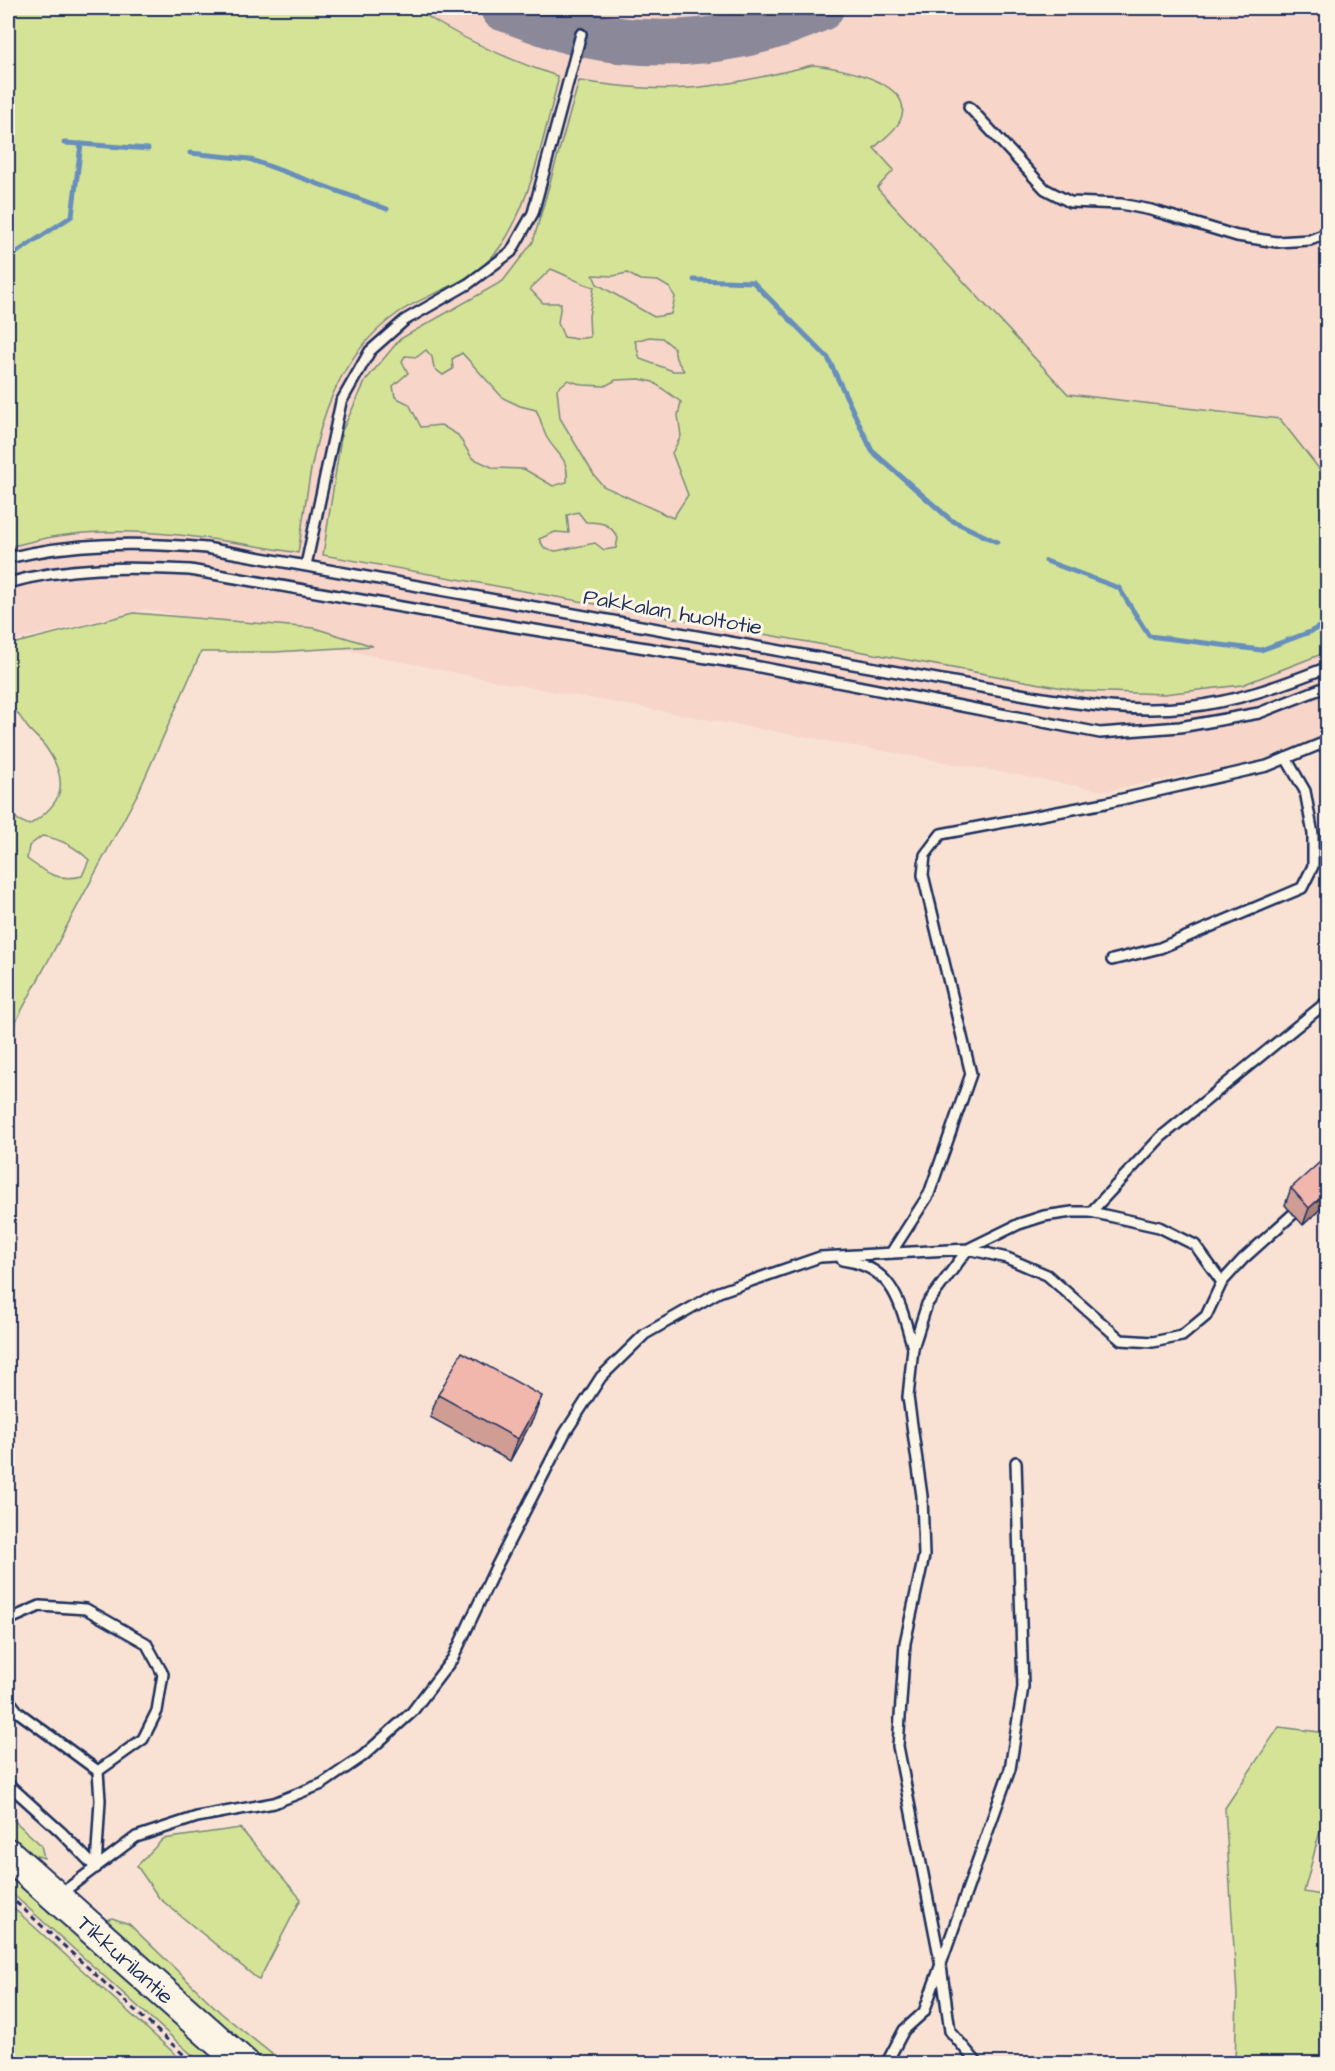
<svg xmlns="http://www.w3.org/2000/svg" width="1335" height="2071" font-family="'Architects Daughter',sans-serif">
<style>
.built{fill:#f7d5c8}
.green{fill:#d4e396;stroke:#78897a;stroke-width:1.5;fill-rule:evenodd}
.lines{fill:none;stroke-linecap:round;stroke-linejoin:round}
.stream{stroke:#688fbb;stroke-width:5}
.taxiway{stroke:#8a8899;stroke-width:46}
.lane-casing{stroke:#1b2f5e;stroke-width:14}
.primary-casing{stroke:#1b2f5e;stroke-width:34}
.path{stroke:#1b2f5e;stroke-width:3;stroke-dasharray:6 4.5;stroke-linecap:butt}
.lane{stroke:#fcf5e5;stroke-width:9}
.primary{stroke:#fcf5e5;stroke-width:30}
.wall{fill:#cf9d94;stroke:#1b2f5e;stroke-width:1.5}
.shaded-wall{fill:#a97f78;stroke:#1b2f5e;stroke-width:1.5}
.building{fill:#f1b6ac;stroke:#1b2f5e;stroke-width:1.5}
.labels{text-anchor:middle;stroke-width:6;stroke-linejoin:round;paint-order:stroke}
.street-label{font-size:22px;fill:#1b2f5e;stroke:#fcf5e5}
</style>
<rect width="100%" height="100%" fill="#f9e2d4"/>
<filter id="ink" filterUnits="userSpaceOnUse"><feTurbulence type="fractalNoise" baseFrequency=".0167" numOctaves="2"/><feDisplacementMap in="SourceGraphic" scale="12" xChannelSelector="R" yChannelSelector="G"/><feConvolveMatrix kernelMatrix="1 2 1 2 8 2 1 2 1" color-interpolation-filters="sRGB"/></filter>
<g filter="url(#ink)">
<path class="built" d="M 8,8 L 1327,8 L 1327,734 L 1266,760 L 1105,791 L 501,682 L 146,609 L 8,642 Z"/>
<g class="green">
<path d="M 17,8 L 414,8 C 459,38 506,59 557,76 L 558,81 C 545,131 529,211 497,251 C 471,285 430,291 398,313 C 317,370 312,464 298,553 C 222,540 143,525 66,535 C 46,537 27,543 8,547 L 8,16 Z"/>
<path d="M 813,65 C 837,67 919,82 900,121 C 895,131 882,140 874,148 L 894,170 L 877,188 L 1068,394 L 1280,419 L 1327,479 L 1327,652 L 1242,685 L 1164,694 L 1080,691 L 323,555 L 342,431 L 366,380 L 400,339 L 503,281 L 533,242 L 579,81 C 622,87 666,92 709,86 C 744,82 778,73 813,65 ZM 551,269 C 567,275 578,283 594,287 L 589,316 L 590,337 L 576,339 L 564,337 L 558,323 L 561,303 L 543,303 L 530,289 ZM 627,273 L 640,280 L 658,281 L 670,288 L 675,297 L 671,314 L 654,317 L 597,284 L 593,275 L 613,276 ZM 649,337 L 662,338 L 674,348 L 676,359 L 684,371 L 673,371 L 640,359 L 635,341 ZM 426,350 L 432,357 L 434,368 L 443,375 L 453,369 L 452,359 L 462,353 L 503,398 L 520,406 L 536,410 C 541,418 542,428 546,436 C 557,456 569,456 567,482 L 553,486 L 524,469 L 494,468 L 472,458 L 458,435 L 441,425 L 421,427 L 409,404 L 395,397 L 393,386 L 408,373 L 402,361 L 405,356 L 417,357 ZM 640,379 L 653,382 L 681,402 L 678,415 L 681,436 L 672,453 L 688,495 L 673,518 L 603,486 L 594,475 L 560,418 L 557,389 L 568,380 L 583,385 L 605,386 L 616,380 ZM 578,512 L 586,522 C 603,522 610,524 618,538 L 616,548 L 604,550 L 595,543 L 556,551 L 545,549 L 539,539 L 555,532 L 569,533 L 567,515 Z"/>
<path d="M 134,613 L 314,628 L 373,646 L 275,652 L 201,652 L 139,791 L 8,1036 L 8,809 L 18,820 L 29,825 C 63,804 70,783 47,749 C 42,741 34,735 28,728 C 21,719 18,711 8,704 L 8,645 ZM 42,836 C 61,839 75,846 89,860 L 82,876 C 59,882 46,873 27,859 L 29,846 Z"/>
<path d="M 1279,1727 L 1327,1733 L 1327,1804 L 1304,1892 L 1327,1896 L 1327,2063 L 1235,2063 L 1237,1995 L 1225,1808 Z"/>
<path d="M 8,1815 L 41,1845 L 44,1858 L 30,1854 L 8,1835 Z"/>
<path d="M 240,1828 L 301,1899 L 259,1980 L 159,1898 L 137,1866 L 163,1839 Z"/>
<path d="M 8,1871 L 225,2063 L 201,2063 L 8,1890 Z"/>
<path d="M 8,1903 L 185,2063 L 17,2063 L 8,2044 Z"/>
<path d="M 112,1918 L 129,1924 L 221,2013 L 283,2063 L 261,2063 L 222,2031 L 111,1931 L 107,1920 Z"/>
</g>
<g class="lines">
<g class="stream">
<path d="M 64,143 L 81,144"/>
<path d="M 190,153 L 249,159 L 387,209"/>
<path d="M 8,258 L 72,216 L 81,144 L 148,149"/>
<path d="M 694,280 L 753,282 L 828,358 L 872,451 L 951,520 L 997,542"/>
<path d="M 1046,561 L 1119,588 L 1149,636 L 1261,650 L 1310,632 L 1328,622"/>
</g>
<path class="taxiway" d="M 503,8 C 529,17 555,28 582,34 C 662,51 747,43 821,8"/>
<defs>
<g id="lane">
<path d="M 969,107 L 1045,189 L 1070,202 L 1121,204 L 1151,210 L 1237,236 L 1277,242 L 1310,240 L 1328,233"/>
<path d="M 8,558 C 73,542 139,542 206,548 L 1037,697 C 1087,705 1137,713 1187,707 C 1236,702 1282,685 1328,667"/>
<path d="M 306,565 L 341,402 L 370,351 L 405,320 L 468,284 L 511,252 L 533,213 L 581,34"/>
<path d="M 8,583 C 67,566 129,567 190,570 L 510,626 L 744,664 L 1100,733 L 1180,727 L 1259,713 L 1328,686"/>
<path d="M 1112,960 L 1160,948 L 1302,888 L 1313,866 L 1313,834 L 1305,791 L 1286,758"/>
<path d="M 1091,1212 L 1161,1137 L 1328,1001"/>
<path d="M 891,1253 L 929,1194 L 971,1074 L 923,875 L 925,855 L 941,834 L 1105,803 L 1267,766 L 1328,741"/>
<path d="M 842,1260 C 895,1267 900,1304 913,1348"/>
<path d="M 1222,1282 L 1243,1259 L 1293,1214"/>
<path d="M 8,1620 L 40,1606 L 86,1609 L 146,1643 L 163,1674 L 157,1711 L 143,1739 L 98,1771"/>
<path d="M 8,1699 L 18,1712 L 98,1771"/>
<path d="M 8,1784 L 61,1832 L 96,1868 L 100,1800 L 98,1771"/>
<path d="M 59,1895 L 136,1837 L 197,1817 L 274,1803 L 322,1784 L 363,1756 L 412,1712 L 453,1658 L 495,1569 L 565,1433 L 601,1377 L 645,1334 L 719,1292 L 820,1257 L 968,1249 L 1007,1258 L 1047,1275 L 1121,1340 L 1153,1342 L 1182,1336 L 1206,1316 L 1222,1282 L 1195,1245 L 1159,1227 L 1091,1212 L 1072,1212 L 1044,1216 L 1019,1224 L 968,1249 L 927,1304 L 913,1348 L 908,1397 L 922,1496 L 924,1556 L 905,1643 L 898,1746 L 941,1966 L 950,2031 L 978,2064"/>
<path d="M 886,2064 L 904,2030 L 924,2012 L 1010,1769 L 1023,1687 L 1016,1462"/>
</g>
<g id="primary">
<path id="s1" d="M 8,1854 L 244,2064"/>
</g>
</defs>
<use href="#lane" class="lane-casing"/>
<use href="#primary" class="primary-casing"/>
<path class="path" d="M 8,1895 L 194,2064"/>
<use href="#lane" class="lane"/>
<use href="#primary" class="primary"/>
</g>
<g class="wall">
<path d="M 1291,1188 L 1328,1202 L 1303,1225 L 1285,1205 Z"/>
<path d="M 438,1395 L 533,1419 L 510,1461 L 430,1417 Z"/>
</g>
<g class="shaded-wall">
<path d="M 1328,1191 L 1328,1202 L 1303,1225 L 1309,1208 Z"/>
<path d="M 542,1396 L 533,1419 L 510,1461 L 518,1439 Z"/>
</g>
<g class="building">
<path d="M 1328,1155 L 1328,1191 L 1309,1208 L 1291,1188 Z"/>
<path d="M 462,1352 L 542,1396 L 518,1439 L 438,1395 Z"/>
</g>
</g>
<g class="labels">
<g class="street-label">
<text transform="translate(673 611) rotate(10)" y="8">Pakkalan huoltotie</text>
<text dy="8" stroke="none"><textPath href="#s1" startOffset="158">Tikkurilantie</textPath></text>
</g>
</g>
<rect width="1335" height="2071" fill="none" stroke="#fcf5e5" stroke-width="30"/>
<rect x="15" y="15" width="1305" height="2041" fill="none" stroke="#1b2f5e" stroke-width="2" filter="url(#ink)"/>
</svg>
